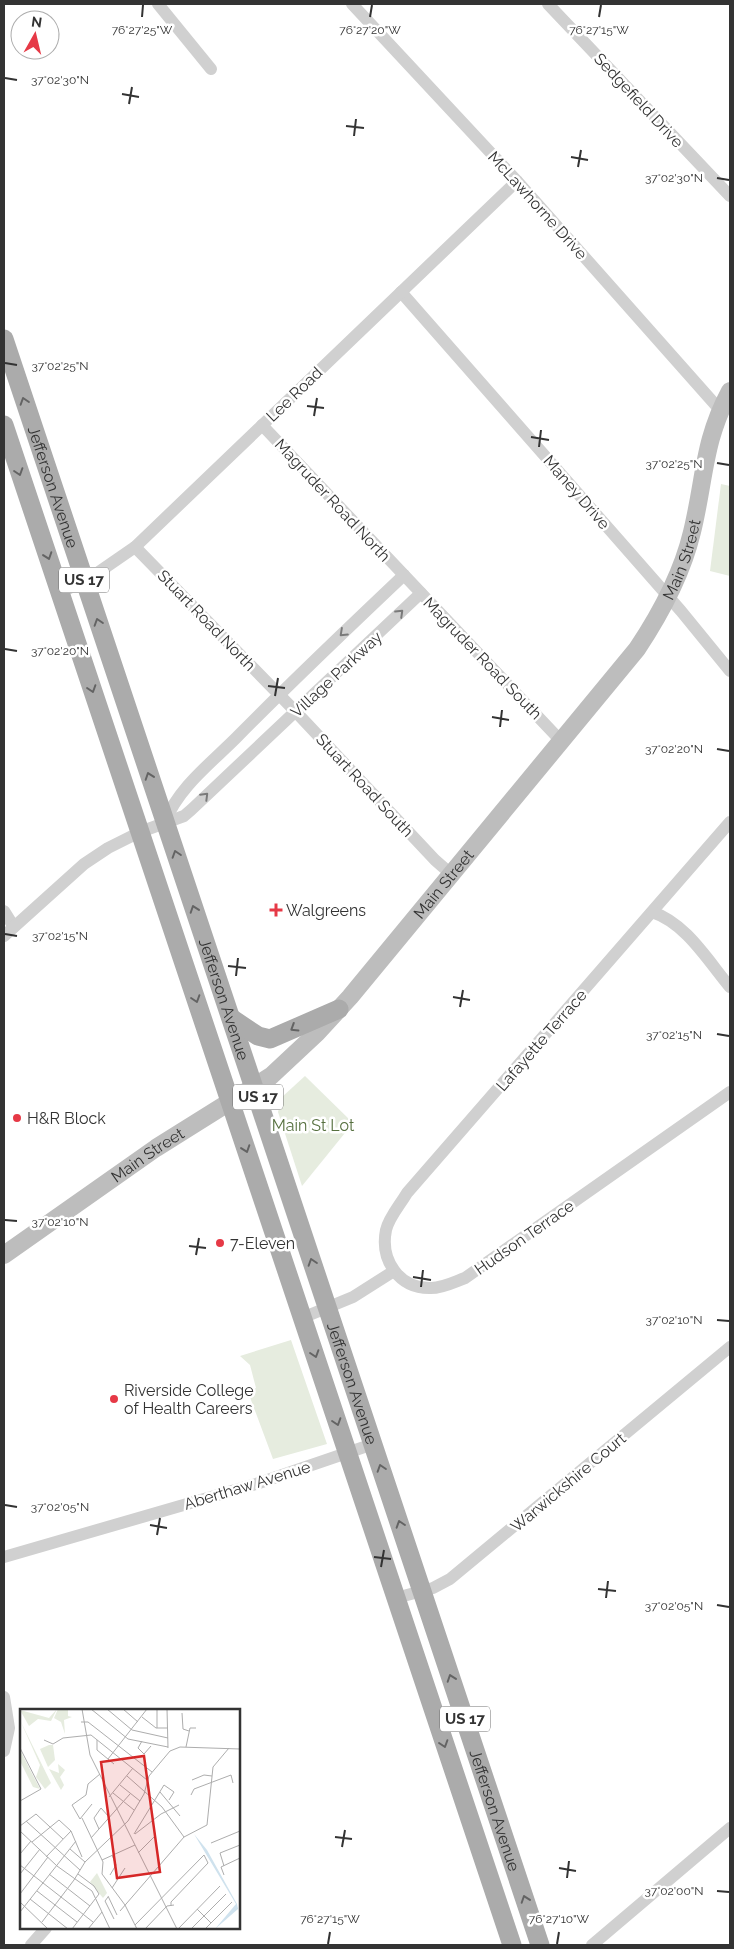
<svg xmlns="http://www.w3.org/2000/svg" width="734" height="1949" font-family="Raleway,sans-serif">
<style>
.green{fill:#e6ecdf}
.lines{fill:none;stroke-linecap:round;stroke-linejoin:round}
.minor{stroke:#d0d0d0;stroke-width:12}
.secondary{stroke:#bdbdbd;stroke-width:18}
.primary{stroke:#ababab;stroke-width:19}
.oneway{stroke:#636363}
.oneway2{stroke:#7a7a7a}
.ticks{fill:none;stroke:#333;stroke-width:2}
.poi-dot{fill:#e63946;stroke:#fff;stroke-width:2}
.labels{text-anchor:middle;stroke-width:5;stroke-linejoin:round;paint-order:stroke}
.shield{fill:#fff;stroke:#707070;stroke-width:1}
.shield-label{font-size:15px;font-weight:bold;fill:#333}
.street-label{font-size:16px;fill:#333;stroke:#fff}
.poi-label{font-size:16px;fill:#333;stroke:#fff;text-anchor:start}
.park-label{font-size:16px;fill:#56703f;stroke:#fff}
.inset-road{fill:none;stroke:#adadad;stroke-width:1}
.view{fill:#d62828;fill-opacity:0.15;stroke:#d62828;stroke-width:2.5}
.inset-edge{fill:none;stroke:#333;stroke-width:2.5}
.ticks-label{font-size:12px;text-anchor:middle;fill:#333;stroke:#fff;stroke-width:5;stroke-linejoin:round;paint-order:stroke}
</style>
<rect width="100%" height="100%" fill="#fff"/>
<g class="green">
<path d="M 721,484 L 730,486 L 730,576 L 710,571 Z"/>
<path d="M 305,1076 L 353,1123 L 302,1186 L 278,1112 L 282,1097 Z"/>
<path d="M 291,1340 L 327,1444 L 273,1459 L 248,1392 L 256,1388 L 250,1365 L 240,1356 Z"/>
</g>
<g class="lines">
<g class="minor">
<path d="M 158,4 L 211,69"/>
<path d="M 352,4 L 517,181 L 720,410"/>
<path d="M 548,4 L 730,196"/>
<path d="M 401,292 L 681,611 L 730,671"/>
<path d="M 262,425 L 561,741"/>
<path d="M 135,547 L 296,712 L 435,860 L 451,874"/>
<path d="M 60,593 L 93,576 L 135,547 L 517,181"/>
<path d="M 165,822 C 178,788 211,763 236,738 C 291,682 347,629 404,575"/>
<path d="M 730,822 L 407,1193 C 400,1205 389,1217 386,1230 C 380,1260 399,1289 431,1288 C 443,1288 454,1282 465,1278 L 730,1092"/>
<path d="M 4,911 L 14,927"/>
<path d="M 652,912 C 686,923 708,961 730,987"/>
<path d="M 4,936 L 84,864 L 108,848 L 140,832 L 184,816 L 191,810 L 421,593"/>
<path d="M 302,1318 L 353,1297 L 394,1271"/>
<path d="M 4,1557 L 256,1484 L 373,1444"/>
<path d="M 396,1598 L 433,1588 L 450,1579 L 730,1347"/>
<path d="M 4,1697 L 9,1728 L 4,1751"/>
<path d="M 31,1945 L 46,1928"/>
<path d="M 592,1945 L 730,1828"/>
</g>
<path class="secondary" id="s1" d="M 4,1255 L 156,1148 L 271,1076 L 317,1033 L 350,997 L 637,649 C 661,613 682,574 692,532 C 705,479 703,441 730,391"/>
<g class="primary">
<path id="s2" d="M 4,339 L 540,1945"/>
<path d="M 4,425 L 512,1945"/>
<path d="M 231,1018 L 258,1036 L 270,1039 L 339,1009"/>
</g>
</g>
<defs><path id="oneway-chevron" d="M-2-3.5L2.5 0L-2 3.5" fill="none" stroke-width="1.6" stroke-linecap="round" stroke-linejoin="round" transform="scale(1.25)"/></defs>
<g class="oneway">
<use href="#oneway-chevron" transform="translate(24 401) rotate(-108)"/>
<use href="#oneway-chevron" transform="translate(19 472) rotate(72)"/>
<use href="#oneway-chevron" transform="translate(48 556) rotate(71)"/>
<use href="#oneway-chevron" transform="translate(98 622) rotate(-108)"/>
<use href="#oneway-chevron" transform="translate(92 689) rotate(72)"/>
<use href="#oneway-chevron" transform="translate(149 776) rotate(-109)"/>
<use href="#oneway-chevron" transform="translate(176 854) rotate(-108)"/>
<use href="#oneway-chevron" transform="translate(194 909) rotate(-109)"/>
<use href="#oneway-chevron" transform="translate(196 999) rotate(72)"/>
<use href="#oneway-chevron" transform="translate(294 1028) rotate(148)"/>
<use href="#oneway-chevron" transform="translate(246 1149) rotate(71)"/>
<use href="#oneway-chevron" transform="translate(312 1262) rotate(-108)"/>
<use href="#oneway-chevron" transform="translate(315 1354) rotate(72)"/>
<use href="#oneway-chevron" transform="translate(337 1422) rotate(72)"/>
<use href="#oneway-chevron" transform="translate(381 1468) rotate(-108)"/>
<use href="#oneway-chevron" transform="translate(400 1524) rotate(-108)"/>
<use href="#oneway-chevron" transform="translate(451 1678) rotate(-109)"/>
<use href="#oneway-chevron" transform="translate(444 1744) rotate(72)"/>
<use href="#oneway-chevron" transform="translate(525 1899) rotate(-109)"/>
</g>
<g class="oneway2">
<use href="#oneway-chevron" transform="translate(400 613) rotate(-44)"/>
<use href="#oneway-chevron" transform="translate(343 633) rotate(137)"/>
<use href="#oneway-chevron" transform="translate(205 796) rotate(-45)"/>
</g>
<path class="ticks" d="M 142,17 L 143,5M 370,17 L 372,5M 599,17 L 601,5M 5,78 L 17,80M 122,94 L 139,97M 129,104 L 132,87M 346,126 L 364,128M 354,136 L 356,119M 571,157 L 588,160M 578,167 L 581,150M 717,178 L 729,180M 5,363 L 17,365M 307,406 L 324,408M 314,416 L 317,398M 531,437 L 549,440M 539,447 L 541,430M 717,463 L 729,465M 5,649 L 17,651M 268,686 L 285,688M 275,696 L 278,678M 492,717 L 509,720M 500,727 L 502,710M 717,749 L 729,751M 5,934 L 17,936M 228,966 L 246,968M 236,976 L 238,958M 453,997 L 470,1000M 460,1007 L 463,990M 717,1034 L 729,1036M 5,1220 L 17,1221M 189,1246 L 206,1248M 196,1255 L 199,1238M 413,1277 L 431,1280M 421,1287 L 423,1270M 717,1320 L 729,1321M 5,1505 L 17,1507M 150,1525 L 167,1528M 157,1535 L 160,1518M 374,1557 L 391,1559M 381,1567 L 384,1550M 598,1589 L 616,1591M 606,1598 L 608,1581M 717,1605 L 729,1607M 335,1837 L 352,1839M 342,1847 L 345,1830M 559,1868 L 576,1871M 567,1878 L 569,1861M 717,1891 L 729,1892M 328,1944 L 330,1932M 557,1944 L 559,1932"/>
<g class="poi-dot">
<path d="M273.5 902.5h5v5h5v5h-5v5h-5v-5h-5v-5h5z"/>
<circle cx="17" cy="1118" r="5"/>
<circle cx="220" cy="1243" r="5"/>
<circle cx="114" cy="1399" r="5"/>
</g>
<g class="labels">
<g class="shield">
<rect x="59" y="567.5" width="50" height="25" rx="4"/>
<rect x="233" y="1084.5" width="50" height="25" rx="4"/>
<rect x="440" y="1706.5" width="50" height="25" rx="4"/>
</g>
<g class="shield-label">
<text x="84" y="585">US 17</text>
<text x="258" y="1102">US 17</text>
<text x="465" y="1724">US 17</text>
</g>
<g class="street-label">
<text transform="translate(639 100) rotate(47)" y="6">Sedgefield Drive</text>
<text transform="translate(538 205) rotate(48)" y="6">McLawhorne Drive</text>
<text transform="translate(294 394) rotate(-44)" y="6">Lee Road</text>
<text dy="6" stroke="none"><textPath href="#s2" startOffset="156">Jefferson Avenue</textPath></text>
<text transform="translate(577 492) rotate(49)" y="6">Maney Drive</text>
<text transform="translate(333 500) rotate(47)" y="6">Magruder Road North</text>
<text dy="6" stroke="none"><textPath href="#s1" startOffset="985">Main Street</textPath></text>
<text transform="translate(207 620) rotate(46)" y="6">Stuart Road North</text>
<text transform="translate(483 658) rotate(46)" y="6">Magruder Road South</text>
<text transform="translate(336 674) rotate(-43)" y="6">Village Parkway</text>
<text transform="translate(365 785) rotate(47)" y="6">Stuart Road South</text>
<text dy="6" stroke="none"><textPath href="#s1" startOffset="580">Main Street</textPath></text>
<text dy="6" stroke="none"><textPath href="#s2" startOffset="696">Jefferson Avenue</textPath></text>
<text transform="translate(541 1040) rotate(-49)" y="6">Lafayette Terrace</text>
<text dy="6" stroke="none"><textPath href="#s1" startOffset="175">Main Street</textPath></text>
<text transform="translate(524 1237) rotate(-35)" y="6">Hudson Terrace</text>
<text dy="6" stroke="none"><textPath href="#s2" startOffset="1101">Jefferson Avenue</textPath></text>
<text transform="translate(568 1482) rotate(-40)" y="6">Warwickshire Court</text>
<text transform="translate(247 1485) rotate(-17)" y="6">Aberthaw Avenue</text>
<text dy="6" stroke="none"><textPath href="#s2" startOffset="1551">Jefferson Avenue</textPath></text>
</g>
<g class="poi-label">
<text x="286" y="916">Walgreens</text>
<text x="27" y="1124">H&amp;R Block</text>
<text x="230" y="1249">7-Eleven</text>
<text x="124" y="1396">Riverside College<tspan x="124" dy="18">of Health Careers</tspan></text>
</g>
<g class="park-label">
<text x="313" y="1131">Main St Lot</text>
</g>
</g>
<g transform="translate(20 1709)">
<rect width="220" height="220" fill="#fff"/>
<path d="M 37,0 L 31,12 L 18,10 L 9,17 L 0,1 L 29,9 ZM 38,0 L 48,0 L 48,7 L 52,8 L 44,11 L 45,25 L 41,13 L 34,9 ZM 0,11 L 31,74 L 25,80 L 16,68 L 20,56 ZM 29,36 L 33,36 L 35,51 L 28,58 L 20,40 ZM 0,41 L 20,80 L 13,78 L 0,52 ZM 38,55 L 45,61 L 40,68 L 44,76 L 41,81 L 29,60 L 39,64 ZM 77,164 L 87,184 L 83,189 L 70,173 Z" fill="#e6ecdf"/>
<path d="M 174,125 L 187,141 L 217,195 L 218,200 L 195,220 L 216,195 Z" fill="#cfe2ee"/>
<path class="inset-road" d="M 62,0 L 70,46 L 157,220M 71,0 L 108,30 L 148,38M 87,0 L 112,21 L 148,29M 103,0 L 118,13M 115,0 L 137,0M 137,0 L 137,19M 147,0 L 148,39M 162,4 L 163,20 L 169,22M 122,8 L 136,19 L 148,19M 61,13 L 68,13 L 132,63M 24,31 L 33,35 L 43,29 L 71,26 L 127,71M 77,31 L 77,41 L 94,55M 122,32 L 118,39 L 124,45 L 131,37M 166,38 L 170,19 L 176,19M 0,39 L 21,80 L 0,92M 88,50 L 127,0M 107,67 L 142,98 L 164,128M 172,71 L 184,66 L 192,67M 100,76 L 120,92M 140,83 L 160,107M 93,84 L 114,101M 171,86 L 174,80 L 211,66 L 213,74M 89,88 L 113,59M 72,95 L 60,110 L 52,96 L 66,86 L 68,75 L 80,65M 62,109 L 83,153 L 82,165 L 105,196 L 117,220M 6,112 L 60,161M 0,117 L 16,105 L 43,130M 79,120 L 74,109 L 81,99 L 89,108M 0,122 L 37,157 L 72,182 L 90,220M 114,125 L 144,76 L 154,83 L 149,91M 115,125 L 141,105 L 159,96M 71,129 L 110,85M 12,133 L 39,111 L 51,122 L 62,148M 191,134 L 220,122M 50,140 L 65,153M 118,144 L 136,126M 0,145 L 11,132M 26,148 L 51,122M 82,151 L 115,136M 0,156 L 73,213M 204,157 L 200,144 L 220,136M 0,165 L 20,140M 29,165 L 70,197M 90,166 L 96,156 L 92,146M 204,166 L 201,158 L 220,149M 54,171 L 65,153 L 108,112 L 124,85 L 129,67 L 150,42 L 160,38 L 220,40M 92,179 L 105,159M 17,182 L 57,213M 0,185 L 28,148M 88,187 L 97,206M 88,188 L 85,192 L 94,210M 10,190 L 48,220M 0,193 L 28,220M 177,200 L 191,214M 100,202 L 164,128 L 187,116 L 193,58 L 209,39M 0,203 L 56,132M 22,213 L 54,171M 115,216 L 184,146 L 188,154 L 151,193 L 151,197M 52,220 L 79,185 L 74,177 L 58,165M 68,220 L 82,203M 125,220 L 147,197 L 154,196M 158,220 L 200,177M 171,220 L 206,185M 185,220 L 212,193"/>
<path class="view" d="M 124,47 L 140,163 L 97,169 L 81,53 Z"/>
<rect width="220" height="220" class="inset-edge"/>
</g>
<g class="ticks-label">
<text x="142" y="34">76°27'25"W</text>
<text x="370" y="34">76°27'20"W</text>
<text x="599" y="34">76°27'15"W</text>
<text x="60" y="84">37°02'30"N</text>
<text x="674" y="182">37°02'30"N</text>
<text x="60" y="370">37°02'25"N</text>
<text x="674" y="468">37°02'25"N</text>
<text x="60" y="655">37°02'20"N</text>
<text x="674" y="753">37°02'20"N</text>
<text x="60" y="940">37°02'15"N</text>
<text x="674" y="1039">37°02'15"N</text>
<text x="60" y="1226">37°02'10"N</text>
<text x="674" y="1324">37°02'10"N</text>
<text x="60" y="1511">37°02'05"N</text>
<text x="674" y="1610">37°02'05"N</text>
<text x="674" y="1895">37°02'00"N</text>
<text x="330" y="1923">76°27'15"W</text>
<text x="559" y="1923">76°27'10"W</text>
</g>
<rect width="734" height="1949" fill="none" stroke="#333333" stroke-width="10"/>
<g transform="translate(35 35) rotate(8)"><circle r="24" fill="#ffffff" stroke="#adadad"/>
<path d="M0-4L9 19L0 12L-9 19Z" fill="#e63946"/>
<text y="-8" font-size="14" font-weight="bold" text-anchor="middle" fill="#333333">N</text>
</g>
</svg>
